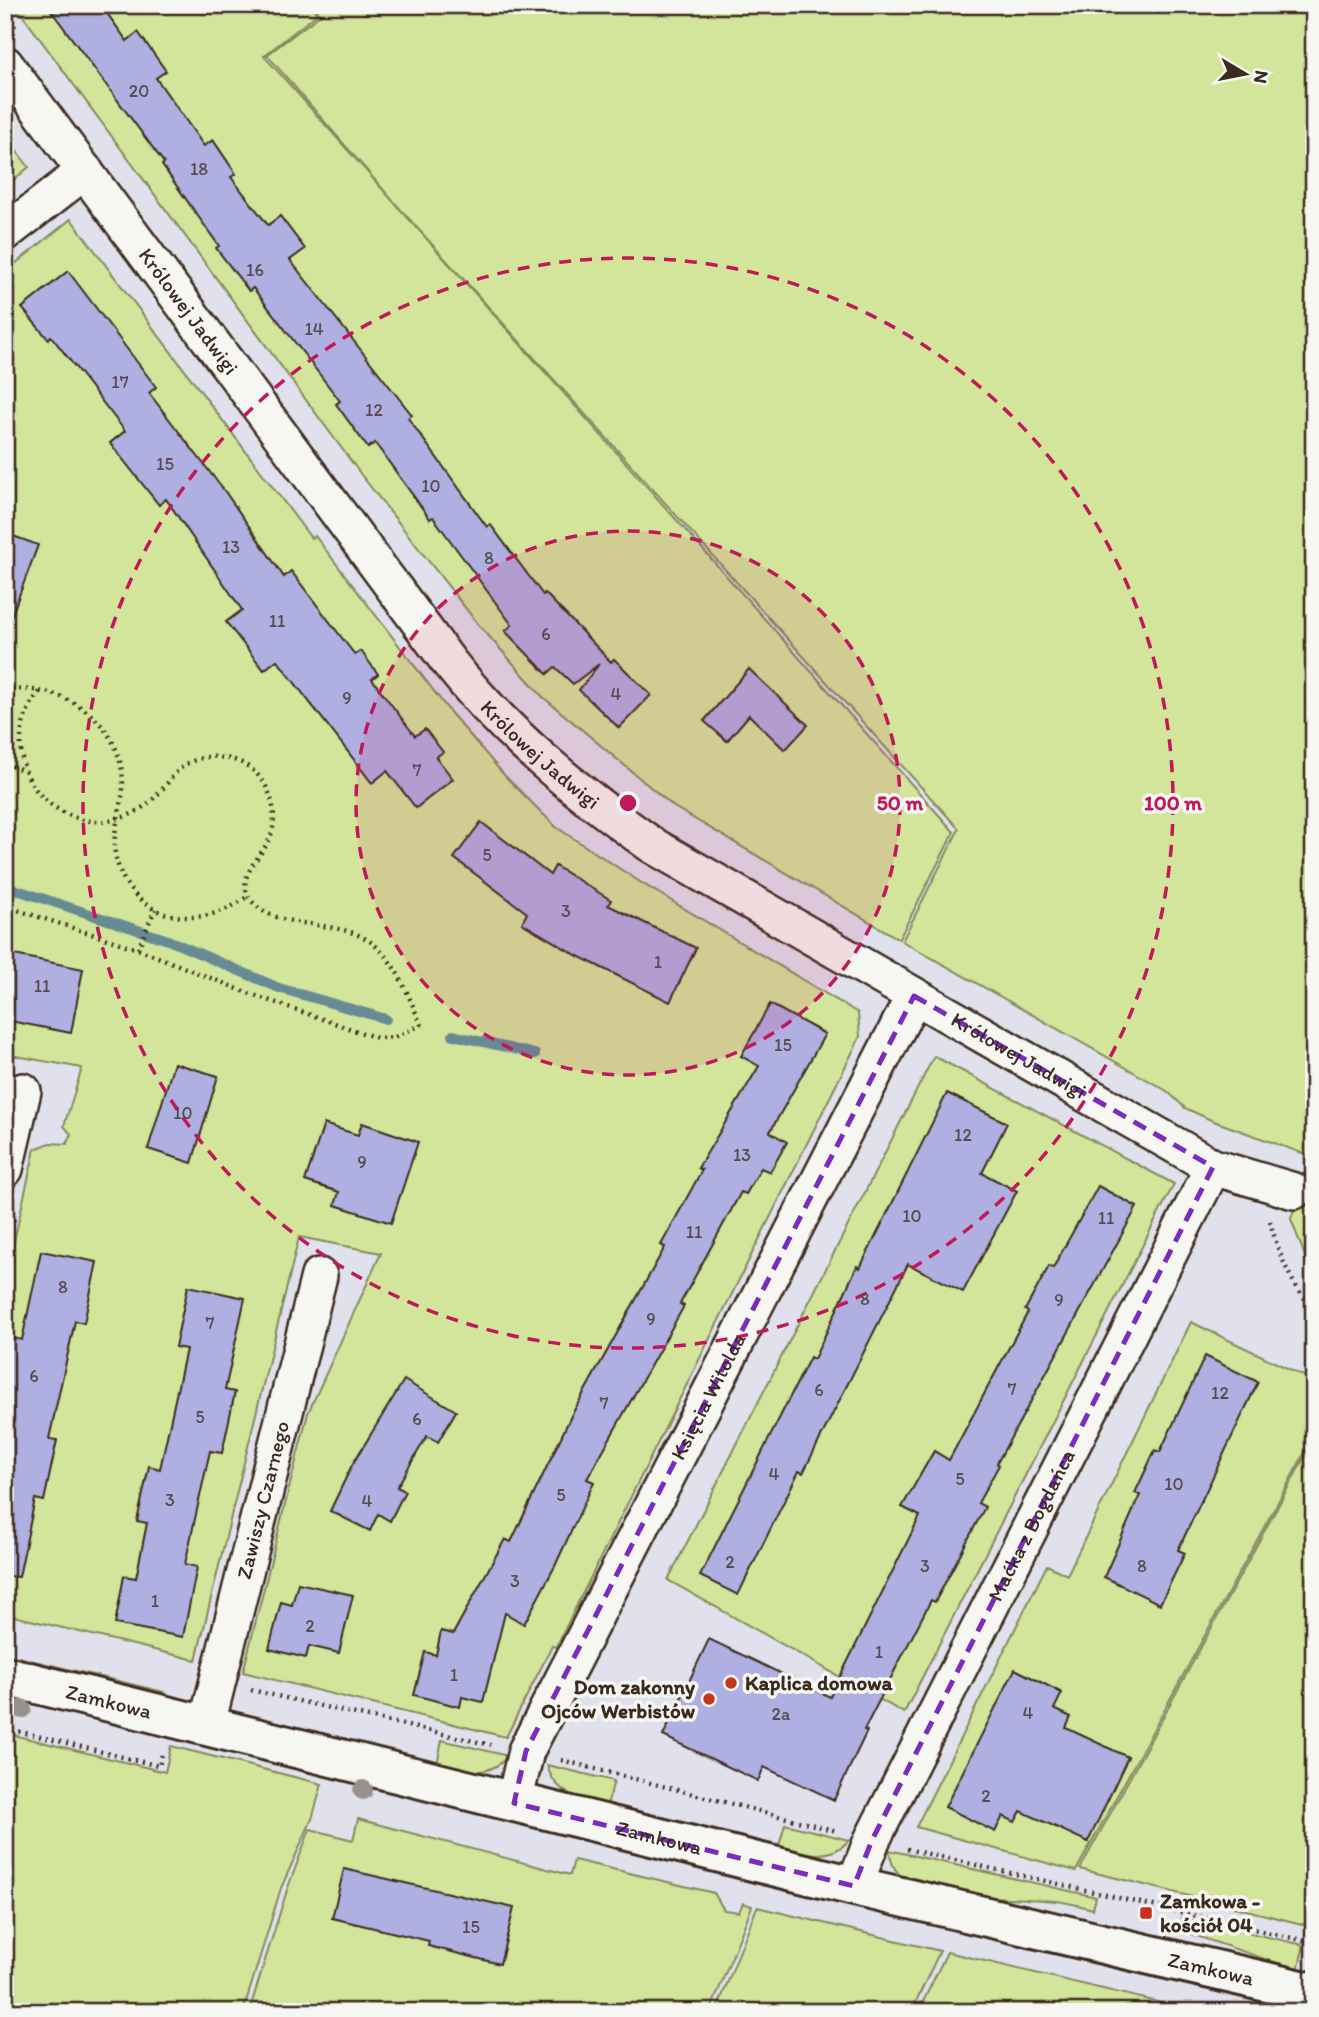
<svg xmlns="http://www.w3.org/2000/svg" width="1319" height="2017" font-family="Itim,sans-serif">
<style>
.green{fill:#d2e59a;stroke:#86885c;stroke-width:2}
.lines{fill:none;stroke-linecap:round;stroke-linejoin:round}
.stream{stroke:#668b94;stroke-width:10}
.building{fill:#b0afe1;stroke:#3b2a1e;stroke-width:2}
.street-casing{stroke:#3b2a1e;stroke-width:40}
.secondary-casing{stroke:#3b2a1e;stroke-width:44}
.path{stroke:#3b2a1e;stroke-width:4.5;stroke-dasharray:2 5;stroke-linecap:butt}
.street{stroke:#f6f6f2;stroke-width:35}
.secondary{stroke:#f6f6f2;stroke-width:38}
.tree{fill:#969189}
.marked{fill:none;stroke:#7b2cbf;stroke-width:5;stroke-dasharray:14 9;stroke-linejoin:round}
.ring{fill:none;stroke:#c2185b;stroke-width:3.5;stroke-dasharray:12 9}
.poi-dot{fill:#c8321e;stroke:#f6f6f2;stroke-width:2.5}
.labels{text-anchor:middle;stroke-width:7;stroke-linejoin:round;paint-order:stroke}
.number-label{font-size:18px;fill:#584b4f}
.street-label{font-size:21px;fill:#3b2a1e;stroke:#f6f6f2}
.poi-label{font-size:21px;font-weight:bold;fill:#3b2a1e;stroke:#f6f6f2;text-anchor:start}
.centre{fill:#c2185b;stroke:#f6f6f2;stroke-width:3.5}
.ring-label{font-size:21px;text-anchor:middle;font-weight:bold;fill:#c2185b;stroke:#f6f6f2;stroke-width:7;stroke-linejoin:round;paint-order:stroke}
</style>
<rect width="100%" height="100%" fill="#e1e1ed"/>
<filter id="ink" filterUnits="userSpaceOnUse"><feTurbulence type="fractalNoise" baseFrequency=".0143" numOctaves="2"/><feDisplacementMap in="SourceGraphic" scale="14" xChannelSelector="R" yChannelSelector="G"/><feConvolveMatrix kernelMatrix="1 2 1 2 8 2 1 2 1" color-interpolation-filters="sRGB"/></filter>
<g filter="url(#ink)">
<g class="green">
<path d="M 15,5 L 311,5 L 317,14 L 264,56 L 954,832 L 899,939 L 674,807 L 543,697 L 478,624 L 362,476 Z"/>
<path d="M 314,5 L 1314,5 L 1314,1280 L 1291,1219 L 1310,1156 L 1211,1120 L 1185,1108 L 1167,1091 L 902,941 L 959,829 L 393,201 L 267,55 L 320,15 Z"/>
<path d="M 5,136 L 29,167 L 5,187 Z"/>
<path d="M 71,219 L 311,538 L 315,536 L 450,712 L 505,776 L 556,827 L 640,882 L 858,1013 L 860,1037 L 556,1647 L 552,1646 L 506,1737 L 243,1672 L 308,1413 L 381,1253 L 299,1237 L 196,1660 L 5,1614 L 5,1280 L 35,1149 L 50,1143 L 67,1144 L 71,1134 L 64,1126 L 82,1068 L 5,1054 L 5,272 Z"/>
<path d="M 934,1056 L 1174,1184 L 904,1713 L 668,1580 Z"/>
<path d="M 1191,1322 L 1314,1381 L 1314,1436 L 1076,1871 L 916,1827 L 1047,1565 L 1067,1575 Z"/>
<path d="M 1314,1440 L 1314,1927 L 1080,1869 Z"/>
<path d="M 5,1654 L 164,1692 L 163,1695 L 5,1657 Z"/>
<path d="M 5,1733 L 165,1772 L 171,1746 L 322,1784 L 312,1819 L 281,1888 L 243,2012 L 5,2012 Z"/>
<path d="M 442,1740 L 508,1756 C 487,1780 464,1771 437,1764 Z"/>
<path d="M 547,1765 L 614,1781 L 607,1805 C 580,1800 555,1795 547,1765 Z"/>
<path d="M 358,1819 L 570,1875 L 574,1860 L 714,1893 L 724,1910 L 739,1912 L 743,1903 L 752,1906 L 710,2012 L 249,2012 L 287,1890 L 310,1829 L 353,1840 Z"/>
<path d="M 785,1824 L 849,1840 C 830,1862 804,1853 779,1846 Z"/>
<path d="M 889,1850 L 1096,1897 L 1093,1909 C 1081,1906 1068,1902 1056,1901 C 1017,1896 930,1901 899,1874 C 892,1867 891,1859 889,1850 Z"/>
<path d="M 757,1907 L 940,1951 L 911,2012 L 716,2012 Z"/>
<path d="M 1181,1918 L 1304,1945 L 1298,1970 L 1179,1930 Z"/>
<path d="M 947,1952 L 1200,2012 L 918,2012 Z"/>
</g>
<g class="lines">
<g class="stream">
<path d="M 5,886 L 168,940 L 279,988 L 386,1019"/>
<path d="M 453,1035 L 535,1054"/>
</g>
</g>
<g class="building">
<path d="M 47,5 L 101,5 L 127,41 L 138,32 L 166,71 L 156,78 L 204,146 L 213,140 L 236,174 L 231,177 L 268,225 L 280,216 L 305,249 L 290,260 L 412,415 L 408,418 L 487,527 L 490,524 L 543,595 L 545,593 L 611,662 L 614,659 L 651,695 L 619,728 L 579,690 L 599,664 L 573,684 L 555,667 L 547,674 L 505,631 L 512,625 L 433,517 L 430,519 L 375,443 L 368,448 L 336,404 L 340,401 L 253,288 L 249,291 L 216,248 L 219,246 L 162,165 L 164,163 Z"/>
<path d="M 68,271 L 156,387 L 149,393 L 226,493 L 284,577 L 291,571 L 355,655 L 361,651 L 378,674 L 372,679 L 415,736 L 425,729 L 443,752 L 436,757 L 453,779 L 416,808 L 387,771 L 372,783 L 277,660 L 264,670 L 226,622 L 242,610 L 166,499 L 159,505 L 110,443 L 125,431 L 51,336 L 48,339 L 22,308 Z"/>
<path d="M 5,533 L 38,545 L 8,625 L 5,625 Z"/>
<path d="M 749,669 L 808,725 L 785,750 L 749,715 L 727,741 L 704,721 Z"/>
<path d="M 481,822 L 550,875 L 555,866 L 611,900 L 608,905 L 696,948 L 670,1002 L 578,956 L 522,923 L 527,913 L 454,858 Z"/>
<path d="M 5,953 L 83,969 L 71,1033 L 5,1020 Z"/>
<path d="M 770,1004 L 825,1034 L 770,1132 L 787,1142 L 770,1172 L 761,1168 L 746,1194 L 741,1192 L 680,1304 L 684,1306 L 587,1479 L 594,1482 L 555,1566 L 524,1624 L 505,1613 L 483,1702 L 462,1697 L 460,1707 L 414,1695 L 425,1652 L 436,1655 L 441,1631 L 453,1634 L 505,1539 L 511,1542 L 571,1416 L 665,1247 L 661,1245 L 702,1170 L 698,1168 L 759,1066 L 741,1056 Z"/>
<path d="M 174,1063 L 218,1076 L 192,1163 L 148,1149 Z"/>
<path d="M 947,1093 L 1007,1123 L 982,1173 L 1017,1191 L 963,1292 L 908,1264 L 803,1473 L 799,1471 L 738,1595 L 700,1576 L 810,1357 L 814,1359 L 857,1266 L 860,1268 Z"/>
<path d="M 362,1123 L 418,1142 L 391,1223 L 335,1205 L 339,1192 L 305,1181 L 324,1124 L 358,1135 Z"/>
<path d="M 1098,1186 L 1137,1207 L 997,1463 L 999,1465 L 978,1503 L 985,1507 L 935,1602 L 931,1600 L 864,1730 L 867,1731 L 834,1800 L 764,1767 L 758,1781 L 663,1736 L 709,1639 L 830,1697 L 920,1516 L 902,1507 L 934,1451 L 949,1460 L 1028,1312 L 1025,1310 L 1049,1266 L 1053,1268 Z"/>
<path d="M 41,1251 L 97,1262 L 84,1323 L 75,1321 L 49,1439 L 57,1440 L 44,1501 L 35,1499 L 19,1577 L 5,1576 L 5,1336 L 22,1340 Z"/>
<path d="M 188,1286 L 245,1298 L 225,1390 L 235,1392 L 222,1453 L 210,1451 L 185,1564 L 197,1567 L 183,1637 L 115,1624 L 124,1576 L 136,1578 L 147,1523 L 137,1521 L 149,1466 L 160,1469 L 186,1349 L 175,1347 Z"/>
<path d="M 1205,1356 L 1258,1382 L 1178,1550 L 1185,1553 L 1160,1604 L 1104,1577 L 1140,1495 L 1135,1493 L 1155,1450 L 1160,1452 Z"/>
<path d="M 404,1380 L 456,1411 L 438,1442 L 427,1436 L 397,1487 L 405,1491 L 390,1521 L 378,1514 L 370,1531 L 330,1511 L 352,1465 Z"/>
<path d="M 298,1583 L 353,1595 L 339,1653 L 309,1646 L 306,1658 L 269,1649 L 281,1602 L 292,1605 Z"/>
<path d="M 1015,1669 L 1062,1693 L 1054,1709 L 1071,1717 L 1066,1728 L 1128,1757 L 1088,1842 L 1021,1811 L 1015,1822 L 1003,1816 L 995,1832 L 945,1807 Z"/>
<path d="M 344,1869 L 514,1908 L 500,1964 L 428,1946 L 429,1941 L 332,1918 Z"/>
</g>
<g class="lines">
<defs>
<g id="street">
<path id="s1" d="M 5,64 L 448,661 C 505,734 577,792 652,845 L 1213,1167 L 1294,1191"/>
<path d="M 5,233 L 85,171"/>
<path d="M 5,1169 L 23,1091"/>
<path id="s2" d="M 207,1724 L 319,1276"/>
<path id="s3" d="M 514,1803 L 526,1751 L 914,996"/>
<path id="s4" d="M 854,1886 L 872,1840 L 1213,1167"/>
</g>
<g id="secondary">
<path id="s5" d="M 5,1676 L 854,1886 L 1314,1993"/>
</g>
</defs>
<use href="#street" class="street-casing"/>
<use href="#secondary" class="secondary-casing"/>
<g class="path">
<path d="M 5,15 L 16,28"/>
<path d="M 5,690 C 64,683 122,721 123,784 C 123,809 110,833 116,858 C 131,922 201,933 248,896"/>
<path d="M 5,763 L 25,771"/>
<path d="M 5,906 L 138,949 L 248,993 L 377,1038 L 395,1037 L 421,1025 C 410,999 398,966 377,947 C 343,915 277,934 251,900 C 234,878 260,859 269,840 C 281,814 270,780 246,765 C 231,757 211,754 195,760 C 176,767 171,781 157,795 C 129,825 87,830 53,806 C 34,793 21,770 21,747 C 20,725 27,707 41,690"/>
<path d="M 138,949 L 155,909"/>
<path d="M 1270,1221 C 1278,1253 1291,1285 1314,1310"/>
<path d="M 5,1255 L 15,1214"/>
<path d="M 251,1690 L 491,1745"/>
<path d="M 5,1728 L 159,1766 L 162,1754"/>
<path d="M 561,1760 L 837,1831"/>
<path d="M 907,1849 L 1314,1943"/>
</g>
<use href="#street" class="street"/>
<use href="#secondary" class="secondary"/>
</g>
<g class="tree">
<circle cx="22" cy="1709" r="10"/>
<circle cx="363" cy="1790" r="10"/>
</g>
</g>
<path class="marked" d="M 914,996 L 1213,1167 L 872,1840 L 854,1886 L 514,1803 L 526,1751 Z"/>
<circle cx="628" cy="803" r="272" fill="#c2185b" fill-opacity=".12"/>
<g class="ring">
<circle cx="628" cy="803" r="272"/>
<circle cx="628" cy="803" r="545"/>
</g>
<g class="poi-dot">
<circle cx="731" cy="1683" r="7"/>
<circle cx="709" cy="1699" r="7"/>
<rect x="1139" y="1906" width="14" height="14" rx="3.5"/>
</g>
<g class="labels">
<g class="number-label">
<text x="139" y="97">20</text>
<text x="199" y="175">18</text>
<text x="255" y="276">16</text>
<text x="314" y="335">14</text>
<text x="120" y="388">17</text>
<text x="374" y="416">12</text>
<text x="165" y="470">15</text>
<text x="431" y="492">10</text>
<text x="231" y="553">13</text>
<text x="489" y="564">8</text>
<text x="277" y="627">11</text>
<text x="546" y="640">6</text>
<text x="616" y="700">4</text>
<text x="347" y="704">9</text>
<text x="417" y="776">7</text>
<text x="487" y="861">5</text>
<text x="566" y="917">3</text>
<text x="658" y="968">1</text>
<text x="42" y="992">11</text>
<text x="783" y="1051">15</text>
<text x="183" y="1119">10</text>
<text x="963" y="1141">12</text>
<text x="742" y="1161">13</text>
<text x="362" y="1168">9</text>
<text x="912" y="1222">10</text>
<text x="1106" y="1224">11</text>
<text x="694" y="1238">11</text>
<text x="63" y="1293">8</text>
<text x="865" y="1305">8</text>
<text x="1059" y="1306">9</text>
<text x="651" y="1325">9</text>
<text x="210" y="1329">7</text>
<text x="34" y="1382">6</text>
<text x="1012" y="1395">7</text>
<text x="819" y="1396">6</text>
<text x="1220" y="1399">12</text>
<text x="604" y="1409">7</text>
<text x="200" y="1423">5</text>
<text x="417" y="1425">6</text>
<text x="774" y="1480">4</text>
<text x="960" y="1485">5</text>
<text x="1174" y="1490">10</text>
<text x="561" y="1501">5</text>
<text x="170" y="1506">3</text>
<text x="367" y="1507">4</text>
<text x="730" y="1568">2</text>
<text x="925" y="1572">3</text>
<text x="1142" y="1572">8</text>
<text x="515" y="1587">3</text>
<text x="155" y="1607">1</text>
<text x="310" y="1632">2</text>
<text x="879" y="1658">1</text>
<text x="454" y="1681">1</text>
<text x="1028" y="1719">4</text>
<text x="781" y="1720">2a</text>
<text x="986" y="1802">2</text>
<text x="471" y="1933">15</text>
</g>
<g class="street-label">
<text dy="7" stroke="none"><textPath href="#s1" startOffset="308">Królowej Jadwigi</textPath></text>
<text dy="7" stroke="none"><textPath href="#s1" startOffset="875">Królowej Jadwigi</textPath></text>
<text dy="7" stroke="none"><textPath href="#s1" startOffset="1442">Królowej Jadwigi</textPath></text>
<text dy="7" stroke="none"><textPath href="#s3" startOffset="452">Księcia Witolda</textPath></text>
<text dy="7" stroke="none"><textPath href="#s2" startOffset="231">Zawiszy Czarnego</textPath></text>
<text dy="7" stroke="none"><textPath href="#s4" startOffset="402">Maćka z Bogdańca</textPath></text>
<text dy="7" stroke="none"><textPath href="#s5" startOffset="107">Zamkowa</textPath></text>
<text dy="7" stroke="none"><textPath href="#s5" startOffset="674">Zamkowa</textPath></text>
<text dy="7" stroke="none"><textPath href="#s5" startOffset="1241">Zamkowa</textPath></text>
</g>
<g class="poi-label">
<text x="745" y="1690">Kaplica domowa</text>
<text x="695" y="1694" text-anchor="end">Dom zakonny<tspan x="695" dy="24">Ojców Werbistów</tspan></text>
<text x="1160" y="1908">Zamkowa -<tspan x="1160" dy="24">kościół 04</tspan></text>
</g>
</g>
<circle cx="628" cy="803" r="10" class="centre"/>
<g class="ring-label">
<text x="900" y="810">50 m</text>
<text x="1173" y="810">100 m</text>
</g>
<rect width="1319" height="2017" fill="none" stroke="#f6f6f2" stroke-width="28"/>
<rect x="14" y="14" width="1291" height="1989" fill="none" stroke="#3b2a1e" stroke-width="2.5" filter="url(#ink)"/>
<g transform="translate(1245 74) rotate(100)" stroke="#f6f6f2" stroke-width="5" paint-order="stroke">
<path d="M0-5L12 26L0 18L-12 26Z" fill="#3b2a1e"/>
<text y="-10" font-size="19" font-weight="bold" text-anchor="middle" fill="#3b2a1e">N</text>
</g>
</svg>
